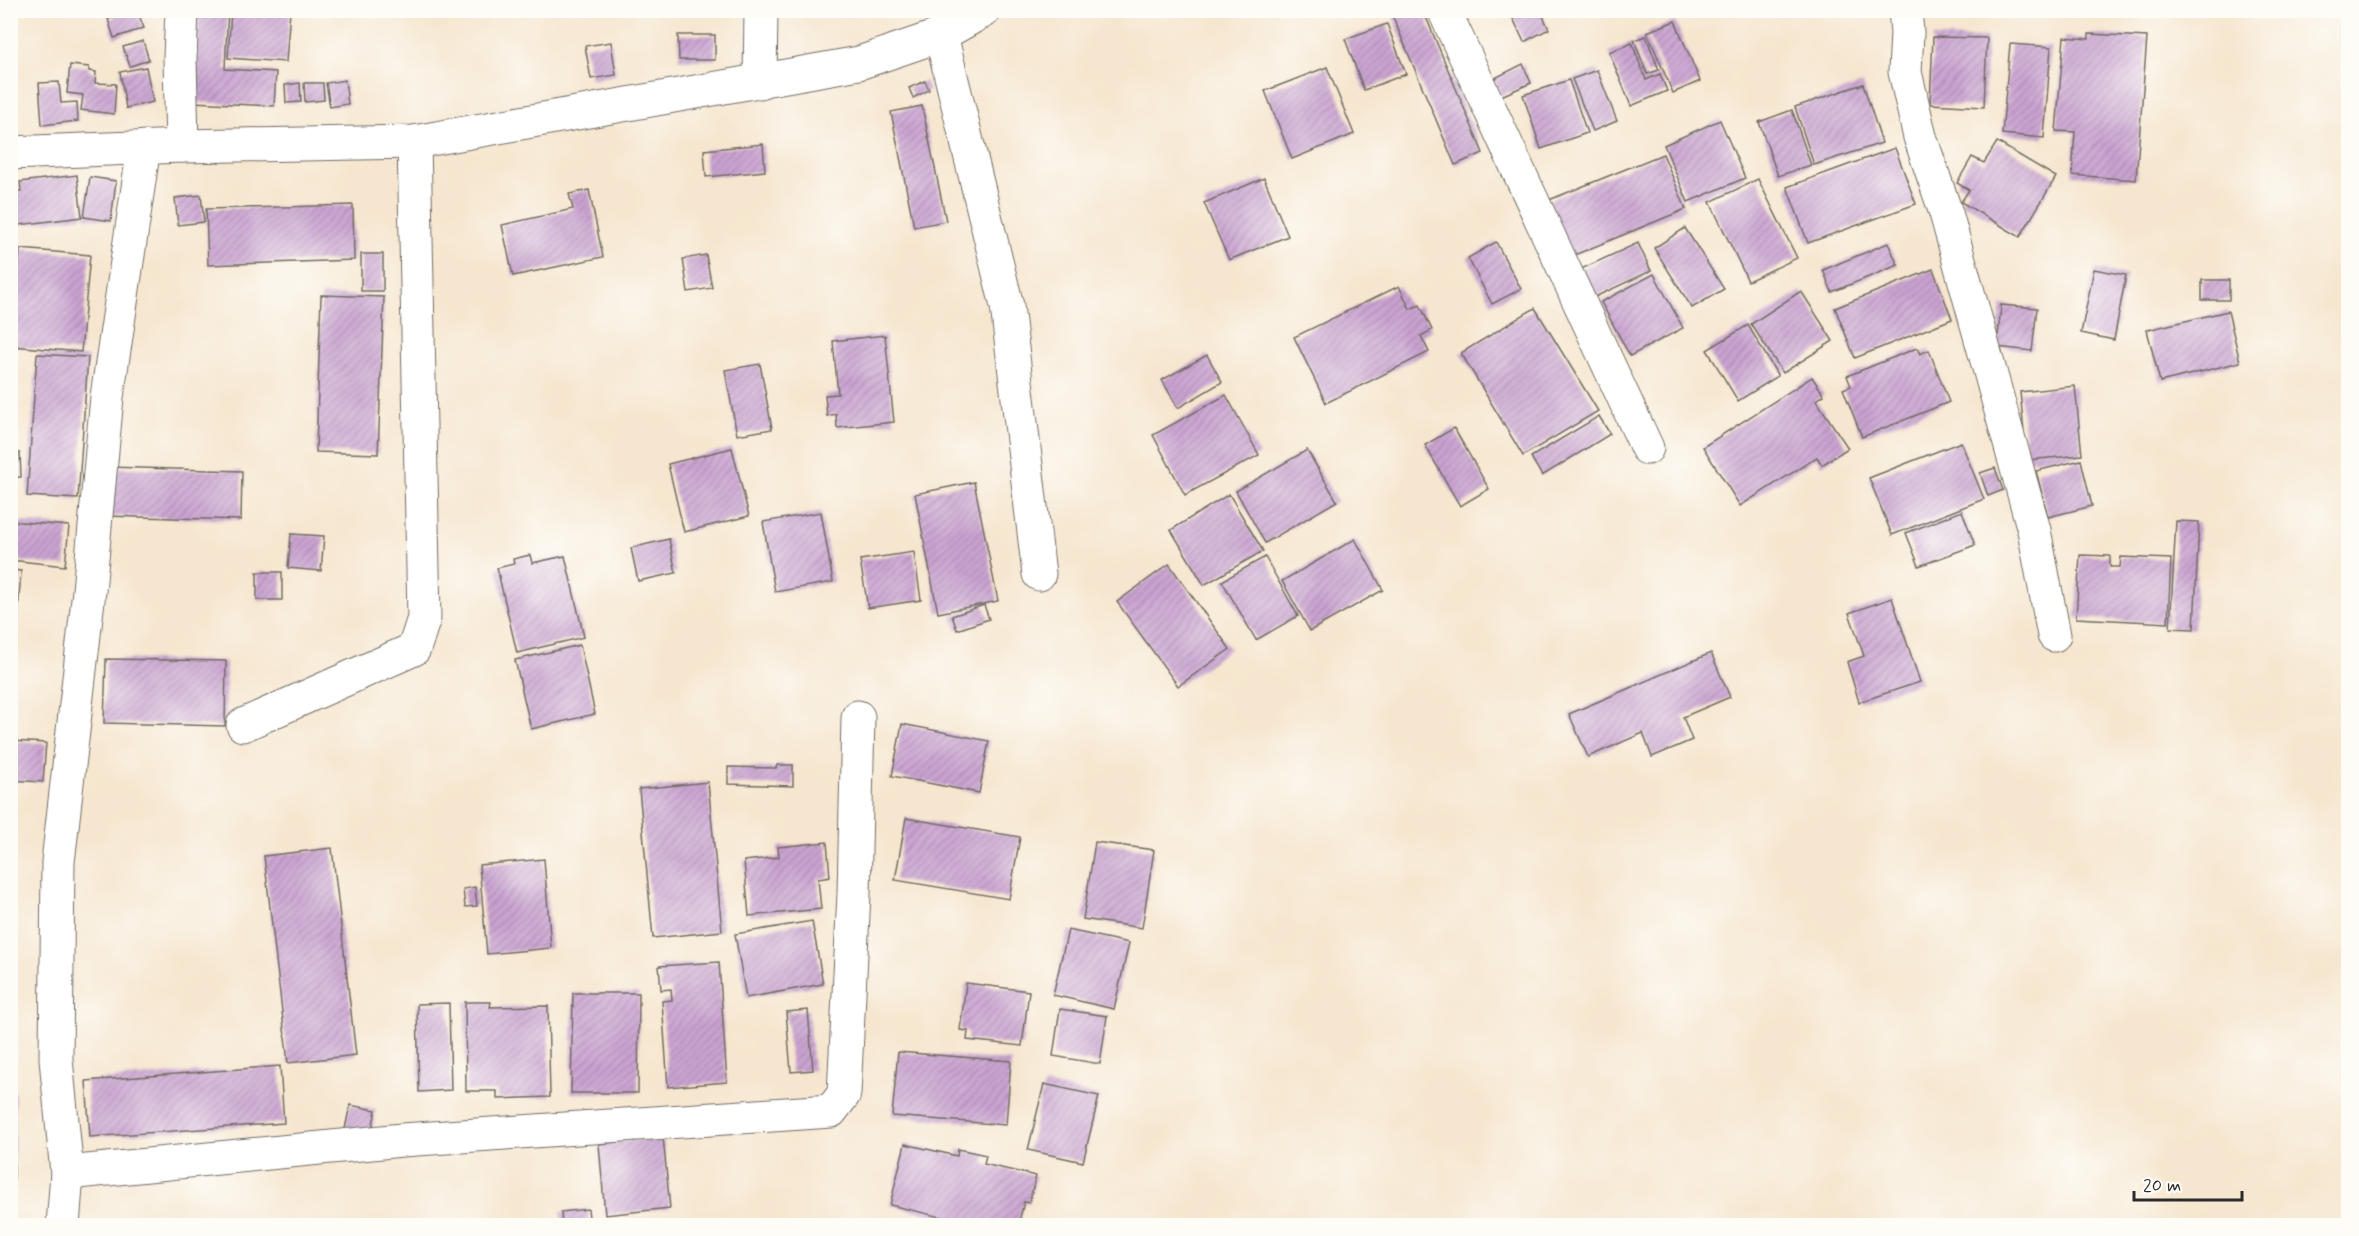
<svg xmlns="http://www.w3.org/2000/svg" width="2359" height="1236" font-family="Mynerve,sans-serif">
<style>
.building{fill:url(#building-hatch)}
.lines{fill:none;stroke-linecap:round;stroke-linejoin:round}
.minor-casing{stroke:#726c64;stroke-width:35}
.minor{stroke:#fff;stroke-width:33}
</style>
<defs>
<pattern id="building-hatch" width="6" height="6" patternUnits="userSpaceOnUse" patternTransform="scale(1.5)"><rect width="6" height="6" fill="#cba4d2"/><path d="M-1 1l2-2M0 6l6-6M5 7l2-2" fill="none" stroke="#a586ab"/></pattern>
</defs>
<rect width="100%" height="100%" fill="#fdfcf7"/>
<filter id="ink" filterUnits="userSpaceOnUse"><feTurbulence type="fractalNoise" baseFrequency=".0167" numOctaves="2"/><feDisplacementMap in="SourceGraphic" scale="12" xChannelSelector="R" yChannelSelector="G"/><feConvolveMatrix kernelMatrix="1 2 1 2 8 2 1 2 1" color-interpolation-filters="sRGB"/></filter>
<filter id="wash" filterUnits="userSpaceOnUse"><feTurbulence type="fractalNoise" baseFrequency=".008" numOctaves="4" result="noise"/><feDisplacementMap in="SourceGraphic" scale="24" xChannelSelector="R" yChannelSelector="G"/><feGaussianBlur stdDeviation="1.35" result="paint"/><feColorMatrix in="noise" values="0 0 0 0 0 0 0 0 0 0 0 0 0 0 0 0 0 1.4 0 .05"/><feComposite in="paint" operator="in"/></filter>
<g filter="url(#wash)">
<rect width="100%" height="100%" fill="#f6e6cf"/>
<g id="blocks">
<g class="building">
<path d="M 137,10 L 144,28 L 114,38 L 108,19 Z"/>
<path d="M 198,10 L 228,10 L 225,69 L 276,72 L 274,106 L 193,102 Z"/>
<path d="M 231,10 L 290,10 L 286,62 L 228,58 Z"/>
<path d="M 1390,10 L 1423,10 L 1483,153 L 1455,165 Z"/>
<path d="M 1509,10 L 1540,10 L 1549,29 L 1524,42 Z"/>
<path d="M 1675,21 L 1700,81 L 1673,93 L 1647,32 Z"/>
<path d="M 1387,24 L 1406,74 L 1364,90 L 1345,39 Z"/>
<path d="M 2089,34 L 2147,37 L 2136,180 L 2072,175 L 2075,132 L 2056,131 L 2064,37 L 2089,39 Z"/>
<path d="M 678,35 L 715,35 L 715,60 L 679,60 Z"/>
<path d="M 1646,36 L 1659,70 L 1647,74 L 1634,40 Z"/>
<path d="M 1933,37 L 1987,38 L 1984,107 L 1930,104 Z"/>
<path d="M 143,41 L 149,60 L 130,66 L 123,47 Z"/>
<path d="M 611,42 L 616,75 L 591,79 L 585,46 Z"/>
<path d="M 1632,43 L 1646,80 L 1660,74 L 1667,91 L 1631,106 L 1609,52 Z"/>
<path d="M 2010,44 L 2051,47 L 2044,138 L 2002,134 Z"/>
<path d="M 1523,64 L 1531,83 L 1501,96 L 1493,79 Z"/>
<path d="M 70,65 L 89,67 L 89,71 L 96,72 L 95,83 L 116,84 L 114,114 L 81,110 L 83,95 L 67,93 Z"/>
<path d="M 146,67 L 153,102 L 126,108 L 120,72 Z"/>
<path d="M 1327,67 L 1354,134 L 1292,159 L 1265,91 Z"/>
<path d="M 1597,70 L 1617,121 L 1593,131 L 1572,79 Z"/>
<path d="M 345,80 L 348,104 L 330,107 L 326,83 Z"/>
<path d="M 1569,80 L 1587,133 L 1541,149 L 1523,95 Z"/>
<path d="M 925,81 L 929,90 L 913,98 L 909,88 Z"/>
<path d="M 59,82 L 61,103 L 77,102 L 78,121 L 42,125 L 39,83 Z"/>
<path d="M 300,83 L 301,102 L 286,103 L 285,85 Z"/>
<path d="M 304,83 L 323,83 L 324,100 L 305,102 Z"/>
<path d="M 1863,84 L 1882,143 L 1814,165 L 1795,107 Z"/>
<path d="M 922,106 L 946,221 L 914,227 L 891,112 Z"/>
<path d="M 1792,110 L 1811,165 L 1778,176 L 1759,122 Z"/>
<path d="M 1720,120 L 1745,178 L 1688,202 L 1664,145 Z"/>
<path d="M 1997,142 L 2056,177 L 2020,237 L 1961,202 L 1969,190 L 1957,183 L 1972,157 L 1984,163 Z"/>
<path d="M 763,144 L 765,171 L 706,177 L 704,150 Z"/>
<path d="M 1895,148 L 1916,204 L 1808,243 L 1787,187 Z"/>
<path d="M 1663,154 L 1686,209 L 1572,256 L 1549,200 Z"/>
<path d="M 77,175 L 82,217 L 11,226 L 10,192 L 21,191 L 20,182 Z"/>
<path d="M 90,177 L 116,181 L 111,221 L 84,217 Z"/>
<path d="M 1264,178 L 1288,236 L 1229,260 L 1204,203 Z"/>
<path d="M 1758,179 L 1797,258 L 1748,281 L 1710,202 Z"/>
<path d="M 589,190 L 603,257 L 513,276 L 502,225 L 573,209 L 569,194 Z"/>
<path d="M 201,195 L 204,222 L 178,225 L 175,198 Z"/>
<path d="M 353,205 L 354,260 L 208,265 L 206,209 Z"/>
<path d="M 1685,228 L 1724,289 L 1692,308 L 1654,248 Z"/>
<path d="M 1496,242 L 1521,289 L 1492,304 L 1468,258 Z"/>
<path d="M 1638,243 L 1651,271 L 1582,303 L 1568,275 Z"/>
<path d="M 1888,243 L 1898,265 L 1832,292 L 1823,270 Z"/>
<path d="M 20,249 L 90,255 L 81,352 L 12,346 Z"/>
<rect x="361" y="254" width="22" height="37"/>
<path d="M 706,255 L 712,288 L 688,292 L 683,259 Z"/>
<path d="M 1933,269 L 1952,319 L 1855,358 L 1835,308 Z"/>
<path d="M 2094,269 L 2126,275 L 2114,340 L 2081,333 Z"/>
<path d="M 1654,274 L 1683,328 L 1630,356 L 1601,302 Z"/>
<rect x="2202" y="280" width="27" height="20"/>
<path d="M 1399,286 L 1410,309 L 1420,305 L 1432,330 L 1421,336 L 1429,352 L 1326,403 L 1294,337 Z"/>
<path d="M 1801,291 L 1833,341 L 1783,373 L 1751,324 Z"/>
<path d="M 321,295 L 384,297 L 378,454 L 316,452 Z"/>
<path d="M 2001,305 L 2037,308 L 2032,351 L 1997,347 Z"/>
<path d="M 1535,308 L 1598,411 L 1523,456 L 1461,353 Z"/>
<path d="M 2228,311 L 2240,362 L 2160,382 L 2147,330 Z"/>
<path d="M 1748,325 L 1778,376 L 1738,401 L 1707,350 Z"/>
<path d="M 885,335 L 894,422 L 837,428 L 836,414 L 827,416 L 825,395 L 838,394 L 833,341 Z"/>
<path d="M 1917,348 L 1920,354 L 1929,350 L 1949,402 L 1862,437 L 1843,389 L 1851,386 L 1847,376 Z"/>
<path d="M 37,354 L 88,357 L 78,499 L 27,496 Z"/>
<path d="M 1207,355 L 1222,382 L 1178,408 L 1162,380 Z"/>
<path d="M 760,364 L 772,429 L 737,435 L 725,370 Z"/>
<path d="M 1812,377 L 1824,395 L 1816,400 L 1848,448 L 1822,465 L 1817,457 L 1740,506 L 1703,447 Z"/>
<path d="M 2075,386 L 2082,455 L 2027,460 L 2020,392 Z"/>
<path d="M 1226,395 L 1259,455 L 1185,495 L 1153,435 Z"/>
<path d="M 1599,416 L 1610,434 L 1542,476 L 1531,457 Z"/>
<path d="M 1454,428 L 1489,489 L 1460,506 L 1425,445 Z"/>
<path d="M 1961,442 L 1984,499 L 1892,535 L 1869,478 Z"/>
<path d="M 732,448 L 749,516 L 684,532 L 668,464 Z"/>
<path d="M 1307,450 L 1337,501 L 1265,543 L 1236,491 Z"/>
<path d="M 20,453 L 21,477 L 10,478 L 10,454 Z"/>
<path d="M 2081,460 L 2092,506 L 2048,517 L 2036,471 Z"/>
<path d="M 107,467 L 242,471 L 241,520 L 106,516 Z"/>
<path d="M 1995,468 L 2003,490 L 1988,496 L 1980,473 Z"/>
<path d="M 974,482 L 998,601 L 938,613 L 915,494 Z"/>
<path d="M 1229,494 L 1263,551 L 1204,585 L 1171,530 Z"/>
<path d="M 1962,511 L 1975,545 L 1919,566 L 1906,533 Z"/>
<path d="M 821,512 L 833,582 L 775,592 L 763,522 Z"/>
<path d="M 10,521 L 69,526 L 65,566 L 10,560 Z"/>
<path d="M 2176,521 L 2199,522 L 2194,629 L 2170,628 Z"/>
<path d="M 291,534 L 324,536 L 321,571 L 288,568 Z"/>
<path d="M 669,539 L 676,573 L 638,581 L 631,548 Z"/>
<path d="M 1355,539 L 1383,590 L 1310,631 L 1282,581 Z"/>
<path d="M 914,552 L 921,600 L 868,608 L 860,560 Z"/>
<path d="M 530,555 L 532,563 L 565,556 L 584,637 L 517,653 L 497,568 L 514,564 L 513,559 Z"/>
<path d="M 2080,555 L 2110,556 L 2110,567 L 2120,567 L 2121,557 L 2171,559 L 2168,623 L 2076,618 Z"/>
<path d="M 1265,557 L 1298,616 L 1256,640 L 1222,581 Z"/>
<path d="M 1169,564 L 1230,649 L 1178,686 L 1117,602 Z"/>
<path d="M 10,570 L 21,571 L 17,625 L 10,625 Z"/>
<rect x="257" y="572" width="25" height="28"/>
<path d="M 1892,598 L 1920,682 L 1859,702 L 1847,662 L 1864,656 L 1849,613 Z"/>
<path d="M 984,605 L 989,619 L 957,630 L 952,616 Z"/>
<path d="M 580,645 L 595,714 L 531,729 L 515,660 Z"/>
<path d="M 1711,653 L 1730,697 L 1683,717 L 1692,740 L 1652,757 L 1643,733 L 1588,757 L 1569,714 Z"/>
<path d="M 106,659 L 226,661 L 225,726 L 104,723 Z"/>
<path d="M 902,724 L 989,741 L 979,793 L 892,776 Z"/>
<path d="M 10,741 L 46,743 L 43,782 L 10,780 Z"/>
<path d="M 777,765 L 793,765 L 793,786 L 728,784 L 728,767 L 776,768 Z"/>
<path d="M 708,782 L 722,931 L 653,938 L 639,789 Z"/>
<path d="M 906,818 L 1020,837 L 1009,899 L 895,880 Z"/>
<path d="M 827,842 L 830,877 L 818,879 L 821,909 L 749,916 L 744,861 L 779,857 L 778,847 Z"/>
<path d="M 1095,842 L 1154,850 L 1142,928 L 1083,919 Z"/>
<path d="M 332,848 L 356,1055 L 288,1063 L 264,856 Z"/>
<path d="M 544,859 L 551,948 L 487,954 L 479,865 Z"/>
<path d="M 475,887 L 477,906 L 465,907 L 463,889 Z"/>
<path d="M 812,921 L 823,984 L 746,998 L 735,934 Z"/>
<path d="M 1068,930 L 1129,943 L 1114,1009 L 1053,995 Z"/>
<path d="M 719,962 L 727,1082 L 668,1087 L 662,1001 L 672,1000 L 671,989 L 661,990 L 659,966 Z"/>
<path d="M 966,983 L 1029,991 L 1022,1046 L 967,1040 L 968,1031 L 960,1030 Z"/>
<path d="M 573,993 L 639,993 L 638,1093 L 571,1093 Z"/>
<path d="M 465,1002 L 491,1002 L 490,1007 L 548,1006 L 550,1097 L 497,1099 L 497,1091 L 466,1091 Z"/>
<path d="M 449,1003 L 451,1090 L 419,1092 L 417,1004 Z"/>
<path d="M 1060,1009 L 1107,1016 L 1100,1064 L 1053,1056 Z"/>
<path d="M 808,1010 L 813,1070 L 791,1072 L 786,1012 Z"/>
<path d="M 898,1052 L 1011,1061 L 1006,1125 L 892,1116 Z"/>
<path d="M 280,1066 L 284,1123 L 90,1137 L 86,1081 Z"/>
<path d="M 1044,1084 L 1099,1096 L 1083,1162 L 1028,1150 Z"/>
<path d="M 10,1092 L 15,1092 L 14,1178 L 10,1178 Z"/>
<path d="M 350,1105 L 376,1110 L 371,1134 L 345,1129 Z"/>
<path d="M 663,1137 L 670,1208 L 605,1215 L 599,1144 Z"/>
<path d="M 905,1144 L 957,1156 L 958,1149 L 986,1155 L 984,1164 L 1036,1176 L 1029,1203 L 1024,1202 L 1018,1226 L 946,1226 L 944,1225 L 945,1218 L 890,1205 Z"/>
<path d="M 588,1209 L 590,1226 L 562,1226 L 561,1212 Z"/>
</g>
</g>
</g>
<g filter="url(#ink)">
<use href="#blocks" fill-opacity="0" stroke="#726c64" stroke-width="1.5"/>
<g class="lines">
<defs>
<g id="minor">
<path d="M 182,10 L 180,58 L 182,146"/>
<path d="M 1444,10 L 1647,448"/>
<path d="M 1905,10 L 1907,33 L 1905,72 L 1920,137 L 1946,213 L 2034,530 L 2054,635"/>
<path d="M 941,35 L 1007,306 L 1039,574"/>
<path d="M 760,82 L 761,10"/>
<path d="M 10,153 L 182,146 L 414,142 L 859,63 L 941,35 L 985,10"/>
<path d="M 243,725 L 414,649 L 424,618 L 414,142"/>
<path d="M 67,1173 L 402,1140 L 831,1111 L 844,1094 L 854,894 L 858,717"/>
<path d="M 63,1226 L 67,1173 L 56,1059 L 58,862 L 89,591 L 107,397 L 144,147"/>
</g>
</defs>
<use href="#minor" class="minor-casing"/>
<use href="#minor" class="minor"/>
</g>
</g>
<rect width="2359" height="1236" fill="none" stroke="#fdfcf7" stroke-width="36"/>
<path d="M2134 1191v9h108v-9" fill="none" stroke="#2b2b2b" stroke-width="3"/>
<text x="2143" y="1191" font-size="18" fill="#2b2b2b" stroke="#fdfcf7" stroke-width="4.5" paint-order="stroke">20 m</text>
</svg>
